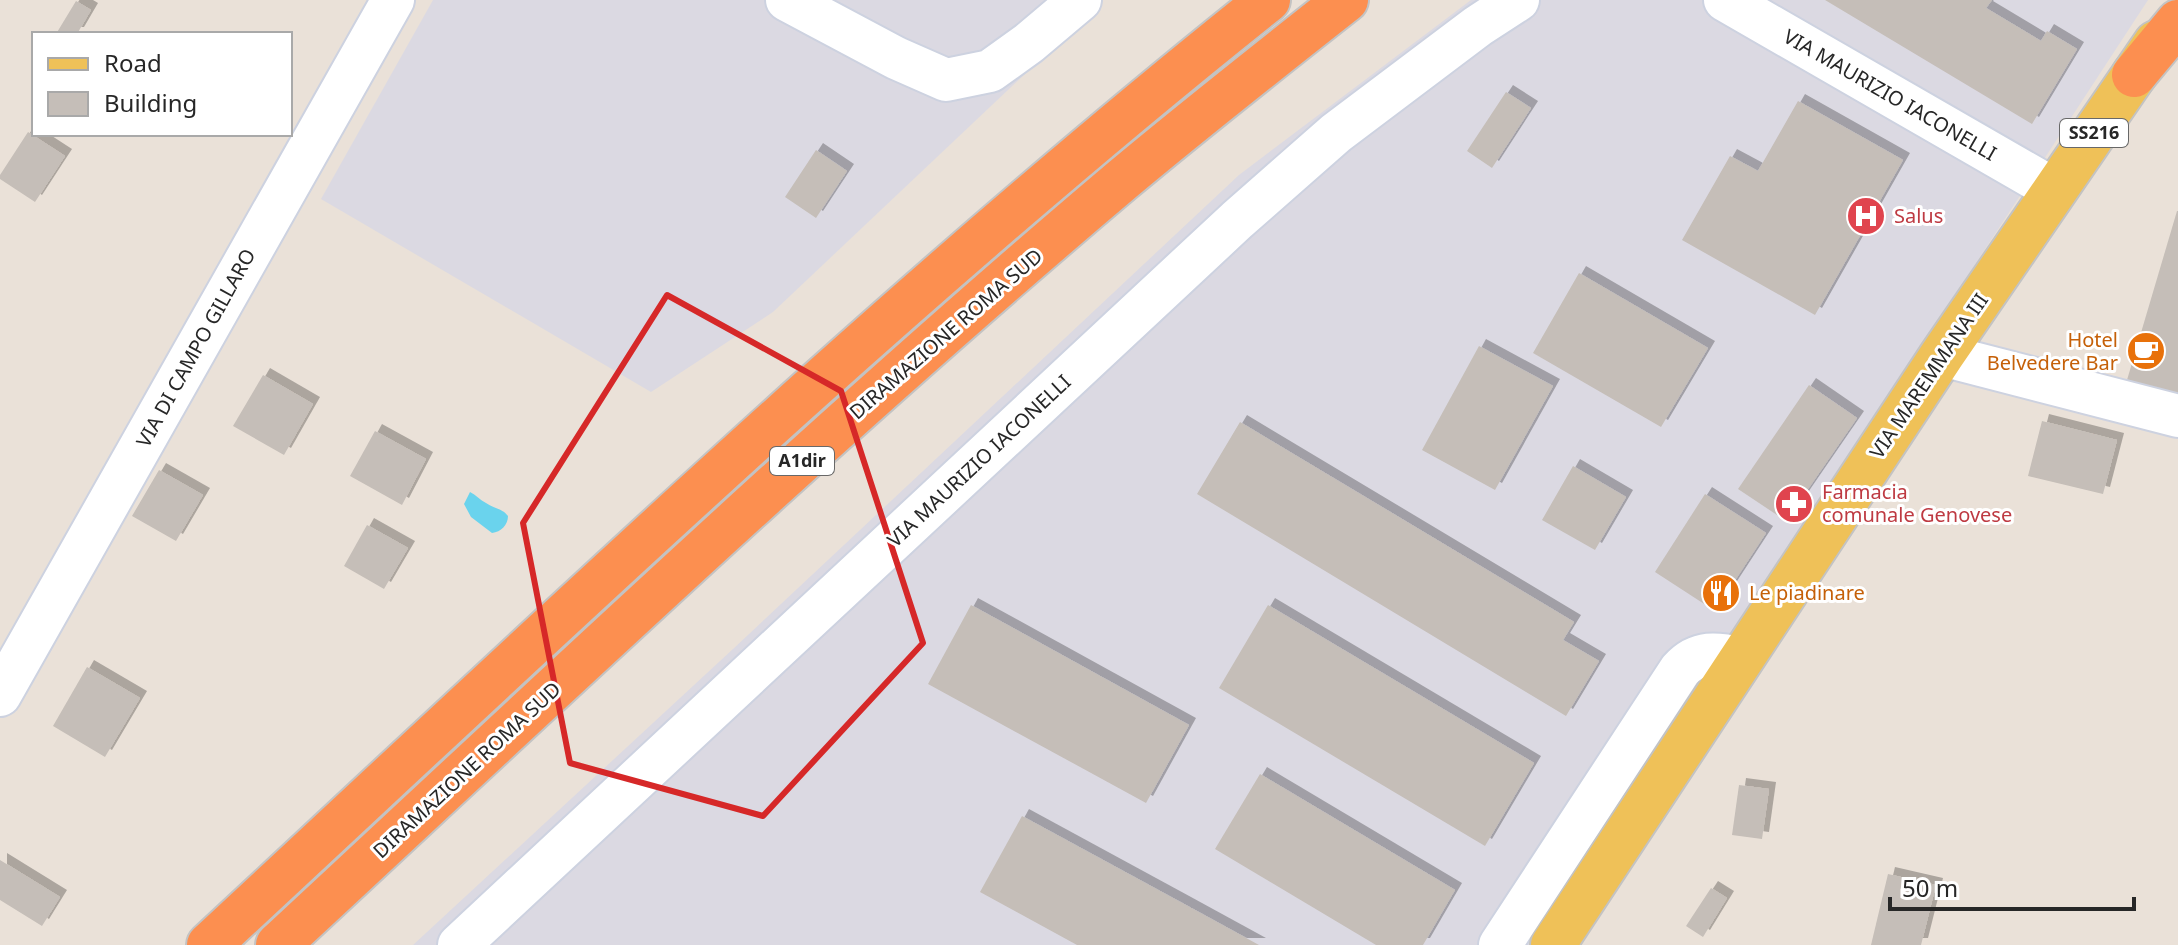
<svg xmlns="http://www.w3.org/2000/svg" width="2178" height="945" font-family="'Noto Sans',sans-serif">
<style>
.industrial{fill:#dbd9e2}
.water{fill:#6ad3ed}
.building{fill:#c5beb8;filter:url(#shadow)}
.lines{fill:none;stroke-linecap:round;stroke-linejoin:round}
.minor-casing{stroke:#cdd2e0;stroke-width:46}
.major-casing{stroke:#c3c3c3;stroke-width:48}
.highway-casing{stroke:#c3c3c3;stroke-width:48}
.minor{stroke:#fff;stroke-width:42}
.major{stroke:#efc158;stroke-width:44}
.highway{stroke:#fc8f50;stroke-width:44}
.marked{fill:none;stroke:#d62828;stroke-width:6;stroke-linejoin:round}
.labels{text-anchor:middle;stroke-width:6;stroke-linejoin:round;paint-order:stroke}
.shield{fill:#fff;stroke:#686868;stroke-width:2}
.shield-label{font-size:18px;font-weight:bold;fill:#272727}
.street-label{font-size:20px;fill:#272727;stroke:#fff}
.health-label{font-size:20px;fill:#be3a42;stroke:#fff;text-anchor:start}
.food-label{font-size:20px;fill:#c56008;stroke:#fff;text-anchor:end}
</style>
<defs>
<filter id="shadow"><feDropShadow dx="7" dy="-7" stdDeviation="0" flood-color="#0004"/></filter>
</defs>
<rect width="100%" height="100%" fill="#eae1d8"/>
<g class="industrial">
<path d="M 433,0 L 1089,0 L 1026,73 L 773,312 L 651,392 L 321,199 Z"/>
<path d="M 1471,0 L 2148,0 L 1530,945 L 413,945 L 733,649 L 1239,175 Z"/>
</g>
<path class="water" d="M 470,492 C 476,495 480,500 486,503 C 494,509 502,508 508,516 C 508,525 501,532 492,533 L 471,517 L 464,504 Z"/>
<g class="building">
<path d="M 1825,0 L 1992,0 L 1986,8 L 2041,41 L 2047,31 L 2077,49 L 2032,124 Z"/>
<path d="M 76,1 L 91,10 L 77,34 L 56,34 Z"/>
<path d="M 1506,92 L 1531,108 L 1492,168 L 1467,151 Z"/>
<path d="M 1798,101 L 1903,160 L 1815,315 L 1682,240 L 1730,156 L 1758,171 Z"/>
<path d="M 28,132 L 65,156 L 35,202 L 0,179 L 0,175 Z"/>
<path d="M 816,150 L 847,171 L 816,218 L 785,197 Z"/>
<path d="M 2177,211 L 2178,211 L 2178,394 L 2127,380 Z"/>
<path d="M 1579,273 L 1708,348 L 1661,427 L 1533,353 Z"/>
<path d="M 1479,346 L 1553,386 L 1495,490 L 1422,450 Z"/>
<path d="M 263,375 L 313,404 L 284,455 L 233,426 Z"/>
<path d="M 1809,385 L 1857,418 L 1786,521 L 1738,489 Z"/>
<path d="M 2042,421 L 2117,440 L 2103,494 L 2028,476 Z"/>
<path d="M 1240,422 L 1574,622 L 1563,640 L 1599,661 L 1566,716 L 1197,494 Z"/>
<path d="M 375,431 L 426,459 L 402,505 L 350,476 Z"/>
<path d="M 1573,466 L 1626,497 L 1595,550 L 1542,520 Z"/>
<path d="M 159,470 L 203,495 L 176,541 L 132,516 Z"/>
<path d="M 1705,494 L 1766,533 L 1715,611 L 1655,572 Z"/>
<path d="M 367,525 L 408,548 L 384,589 L 344,566 Z"/>
<path d="M 971,605 L 1189,725 L 1146,803 L 928,684 Z"/>
<path d="M 1268,605 L 1534,763 L 1485,846 L 1219,688 Z"/>
<path d="M 87,667 L 140,698 L 105,757 L 53,726 Z"/>
<path d="M 1260,774 L 1455,890 L 1423,945 L 1376,945 L 1215,849 Z"/>
<path d="M 1739,785 L 1769,789 L 1762,839 L 1732,835 Z"/>
<path d="M 1022,816 L 1184,904 L 1259,945 L 1077,945 L 980,892 Z"/>
<path d="M 0,860 L 60,897 L 42,926 L 0,900 Z"/>
<path d="M 1888,874 L 1936,885 L 1921,945 L 1871,945 Z"/>
<path d="M 1711,888 L 1727,898 L 1703,937 L 1686,926 Z"/>
</g>
<g class="lines">
<defs>
<g id="minor">
<path d="M 787,0 L 896,58 L 946,80 L 990,71 L 1029,43 L 1080,0"/>
<path d="M 1725,0 L 2055,190"/>
<path d="M 1942,355 L 2178,416"/>
<path d="M 0,695 L 393,0"/>
<path d="M 459,945 L 1237,220 L 1336,133 L 1478,26 L 1518,0"/>
<path d="M 1500,945 L 1680,670 C 1698,650 1717,653 1742,658"/>
</g>
<path id="major" d="M 1553,945 L 1942,355 L 2156,43"/>
<g id="highway">
<path d="M 2134,75 L 2178,22"/>
<path d="M 209,945 C 556,623 898,295 1268,0"/>
<path d="M 278,945 C 556,687 832,425 1122,180 C 1196,118 1271,59 1346,0"/>
</g>
</defs>
<use href="#minor" class="minor-casing"/>
<use href="#major" class="major-casing"/>
<use href="#highway" class="highway-casing"/>
<use href="#minor" class="minor"/>
<use href="#major" class="major"/>
<use href="#highway" class="highway"/>
</g>
<path class="marked" d="M 667,295 L 841,391 L 923,643 L 763,816 L 570,763 L 523,523 Z"/>
<defs>
<symbol id="hospital-disc" viewBox="-11 -11 22 22"><circle r="9.5" fill="#e0444e" stroke="#fff"/><path d="M-5-5h3v3.5h4V-5h3V5h-3V1.5h-4V5h-3Z" fill="#fff"/></symbol>
<symbol id="cafe-disc" viewBox="-11 -11 22 22"><circle r="9.5" fill="#e8710a" stroke="#fff"/><path d="M-5.5-4.5H6V0H3Q3 3.5 0 3.5H-2.5Q-5.5 3.5-5.5 0ZM3-3.2v2h1.7v-2ZM-6 4.5H4V6H-6Z" fill="#fff"/></symbol>
<symbol id="pharmacy-disc" viewBox="-11 -11 22 22"><circle r="9.5" fill="#e0444e" stroke="#fff"/><path d="M-2-6h4v4h4v4h-4v4h-4v-4h-4v-4h4Z" fill="#fff"/></symbol>
<symbol id="restaurant-disc" viewBox="-11 -11 22 22"><circle r="9.5" fill="#e8710a" stroke="#fff"/><path d="M-5-6h1v4h1v-4h1v4h1v-4h1v5L-1.5 .5V6h-2V.5L-5-1ZM5-6V6H3V1.5H1.5Q1.5-4 5-6Z" fill="#fff"/></symbol>
</defs>
<g fill-rule="evenodd">
<use href="#hospital-disc" x="1844" y="194" width="44" height="44"/>
<use href="#cafe-disc" x="2124" y="329" width="44" height="44"/>
<use href="#pharmacy-disc" x="1772" y="482" width="44" height="44"/>
<use href="#restaurant-disc" x="1699" y="571" width="44" height="44"/>
</g>
<g class="labels">
<g class="shield">
<rect x="2060" y="119" width="68" height="28" rx="6"/>
<rect x="770" y="447" width="64" height="28" rx="6"/>
</g>
<g class="shield-label">
<text x="2094" y="139">SS216</text>
<text x="802" y="467">A1dir</text>
</g>
<g class="street-label">
<text transform="translate(1890 95) rotate(30)" y="7">VIA MAURIZIO IACONELLI</text>
<text transform="translate(946 334) rotate(-41)" y="7">DIRAMAZIONE ROMA SUD</text>
<text transform="translate(196 348) rotate(-61)" y="7">VIA DI CAMPO GILLARO</text>
<text transform="translate(1929 376) rotate(-56)" y="7">VIA MAREMMANA III</text>
<text transform="translate(979 461) rotate(-43)" y="7">VIA MAURIZIO IACONELLI</text>
<text transform="translate(467 770) rotate(-43)" y="7">DIRAMAZIONE ROMA SUD</text>
</g>
<g class="health-label">
<text x="1894" y="223">Salus</text>
<text x="1822" y="499">Farmacia<tspan x="1822" dy="23">comunale Genovese</tspan></text>
</g>
<g class="food-label">
<text x="2118" y="347">Hotel<tspan x="2118" dy="23">Belvedere Bar</tspan></text>
<text x="1749" y="600" text-anchor="start">Le piadinare</text>
</g>
</g>
<rect x="32" y="32" width="260" height="104" fill="#ffffff" stroke="#a9a9a9" stroke-width="2"/>
<rect x="48" y="58" width="40" height="12" fill="#efc158" stroke="#a9a9a9" stroke-width="2"/>
<text x="104" y="72" font-size="24" fill="#272727">Road</text>
<rect x="48" y="92" width="40" height="24" fill="#c5beb8" stroke="#a9a9a9" stroke-width="2"/>
<text x="104" y="112" font-size="24" fill="#272727">Building</text>
<path d="M1890 897v12h244v-12" fill="none" stroke="#272727" stroke-width="4"/>
<text x="1902" y="897" font-size="24" fill="#272727" stroke="#ffffff" stroke-width="6" paint-order="stroke">50 m</text>
</svg>
